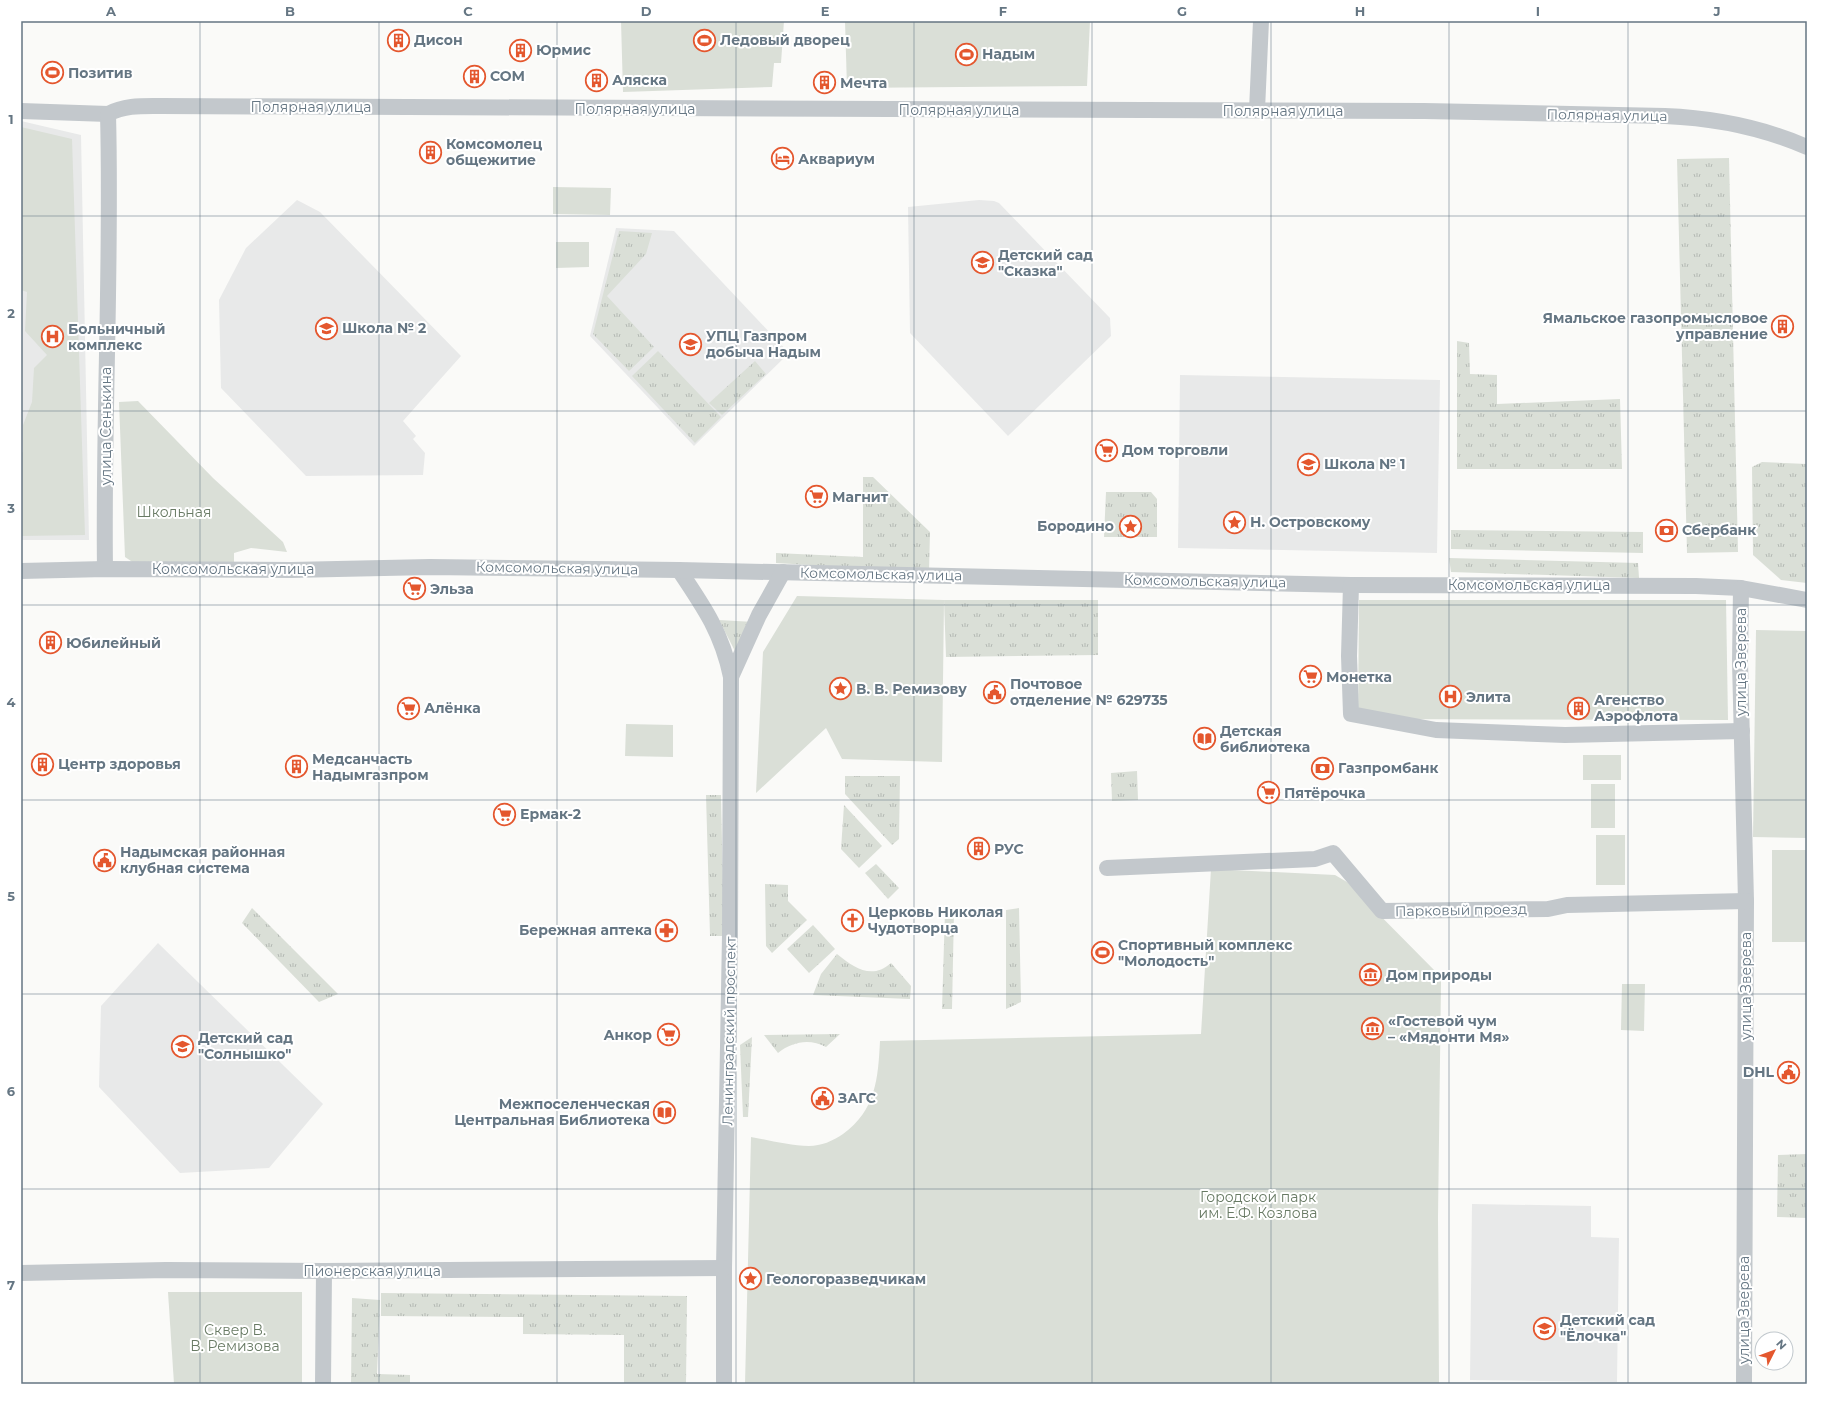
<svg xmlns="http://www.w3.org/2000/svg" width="1828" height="1405" font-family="Montserrat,sans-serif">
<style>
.built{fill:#e8e9e9}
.grass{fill:url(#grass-tufts)}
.park{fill:#dadfd7}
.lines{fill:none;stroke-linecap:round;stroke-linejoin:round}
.minor{stroke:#c3c8cc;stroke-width:16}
.grid{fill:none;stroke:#657683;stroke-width:1;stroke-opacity:0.55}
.labels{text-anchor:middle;stroke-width:4;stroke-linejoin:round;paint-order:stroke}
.poi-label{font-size:14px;font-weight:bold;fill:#657683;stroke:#fff;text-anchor:start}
.street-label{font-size:14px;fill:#657683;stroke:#fff}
.park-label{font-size:14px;fill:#687a64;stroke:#fff}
.neatline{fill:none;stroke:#657683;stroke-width:1.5}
.grid-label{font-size:13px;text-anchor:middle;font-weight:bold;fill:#657683}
</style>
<defs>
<pattern id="grass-tufts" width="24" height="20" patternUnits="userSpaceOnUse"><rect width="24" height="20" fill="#dadfd7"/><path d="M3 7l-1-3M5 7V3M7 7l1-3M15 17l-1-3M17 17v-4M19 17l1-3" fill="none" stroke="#b4b9b4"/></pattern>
</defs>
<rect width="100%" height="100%" fill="#fafaf8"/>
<g class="built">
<path d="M 21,121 L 81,135 L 89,540 L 21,540 Z"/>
<path d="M 297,200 L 320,212 L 461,356 L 403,421 L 416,436 L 413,439 L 425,453 L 423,475 L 306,476 L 221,388 L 219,300 L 246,248 Z"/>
<path d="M 979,200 L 994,201 L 999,203 L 1110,318 L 1111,336 L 1008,436 L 910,333 L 908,207 Z"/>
<path d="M 616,228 L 674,231 L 789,353 L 694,446 L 590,336 Z"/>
<path d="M 1180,375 L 1440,380 L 1437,553 L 1178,548 Z"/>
<path d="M 158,943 L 323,1104 L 269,1168 L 180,1173 L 99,1087 L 101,1006 Z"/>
<path d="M 1472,1204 L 1591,1206 L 1591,1237 L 1619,1238 L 1617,1382 L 1470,1380 Z"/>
</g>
<g class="grass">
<path d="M 1729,158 L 1738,552 L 1687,553 L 1677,159 Z"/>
<path d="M 619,231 L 652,233 L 646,254 L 607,296 L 654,347 L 629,371 L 593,334 Z"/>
<path d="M 1457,341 L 1469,343 L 1470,374 L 1497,375 L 1497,404 L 1620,399 L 1622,469 L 1457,469 Z"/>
<path d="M 658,351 L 721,417 L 695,443 L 632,376 Z"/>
<path d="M 755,361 L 766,374 L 722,415 L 709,403 Z"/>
<path d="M 1762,462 L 1807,464 L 1807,583 L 1781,580 L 1753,555 L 1752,467 Z"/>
<path d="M 863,477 L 873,477 L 930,532 L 929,572 L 776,563 L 776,553 L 863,557 Z"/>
<path d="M 1106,492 L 1151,492 L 1157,499 L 1157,537 L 1104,537 Z"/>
<path d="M 1451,530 L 1643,532 L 1643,553 L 1451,549 Z"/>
<path d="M 1449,558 L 1638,563 L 1639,578 L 1451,572 Z"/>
<path d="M 944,600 L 1098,600 L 1098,655 L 946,657 Z"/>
<path d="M 719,620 L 754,622 L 737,655 Z"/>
<path d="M 1137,771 L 1138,800 L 1112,801 L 1111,773 Z"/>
<path d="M 845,776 L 900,776 L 899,839 L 892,845 L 845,794 Z"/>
<path d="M 706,795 L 721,795 L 724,936 L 710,936 Z"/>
<path d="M 844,805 L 882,846 L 859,868 L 841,849 Z"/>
<path d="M 876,864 L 899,888 L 888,899 L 865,873 Z"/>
<path d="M 765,884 L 788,885 L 788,901 L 807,920 L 772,953 L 766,946 Z"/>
<path d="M 252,908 L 338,994 L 319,1002 L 242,923 Z"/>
<path d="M 1019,908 L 1021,1002 L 1006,1009 L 1006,910 Z"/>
<path d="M 945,911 L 954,911 L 952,1009 L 942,1009 Z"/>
<path d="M 813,925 L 835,949 L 809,973 L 787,949 Z"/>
<path d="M 837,954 C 854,968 872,980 891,963 L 911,986 L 910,999 L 813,995 L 821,974 Z"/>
<path d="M 840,1034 L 826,1047 C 809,1038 792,1042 778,1053 L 764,1035 Z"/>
<path d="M 752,1037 L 748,1117 L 743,1117 L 740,1045 Z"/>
<path d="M 1807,1154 L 1807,1218 L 1777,1217 L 1778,1155 Z"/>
<path d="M 381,1293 L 687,1296 L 686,1384 L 624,1384 L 624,1335 L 523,1334 L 523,1317 L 381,1316 Z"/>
<path d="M 352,1298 L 380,1300 L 377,1374 L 410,1375 L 410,1384 L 351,1384 Z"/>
</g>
<g class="park">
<path d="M 621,21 L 784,21 L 781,63 L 774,63 L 772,87 L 623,92 Z"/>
<path d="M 845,21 L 1090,21 L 1087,86 L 847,88 Z"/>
<path d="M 21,127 L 72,139 L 85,535 L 21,536 L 21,453 L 23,452 L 23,425 L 32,402 L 34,368 L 47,355 L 25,331 L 27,292 L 21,290 L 21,258 L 23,255 L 21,254 Z"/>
<path d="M 553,187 L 611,188 L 610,215 L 553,214 Z"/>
<path d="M 556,242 L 589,242 L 589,267 L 556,268 Z"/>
<path d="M 138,401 L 213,478 L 283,542 L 287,552 L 251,548 L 234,553 L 234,565 L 134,563 L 125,557 L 119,402 Z"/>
<path d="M 797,596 L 944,600 L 942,762 L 842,759 L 826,728 L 756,793 L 763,652 Z"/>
<path d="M 1359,600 L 1726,600 L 1728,720 L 1358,719 Z"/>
<path d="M 1756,630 L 1807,631 L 1807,838 L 1753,837 Z"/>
<path d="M 626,724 L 673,725 L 673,757 L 625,756 Z"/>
<rect x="1583" y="755" width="38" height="25"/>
<rect x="1591" y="784" width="24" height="44"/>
<rect x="1596" y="835" width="29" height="50"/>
<rect x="1772" y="850" width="35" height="92"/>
<path d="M 1211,869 L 1335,875 L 1347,882 L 1438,974 L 1441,982 L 1438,1217 L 1439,1384 L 745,1384 L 751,1137 C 769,1140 790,1146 809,1146 C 821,1146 833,1141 843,1134 C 876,1110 878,1079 880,1041 L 1201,1034 Z"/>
<path d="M 1622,984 L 1645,984 L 1644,1031 L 1621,1030 Z"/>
<path d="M 168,1292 L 302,1292 L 302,1384 L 174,1384 Z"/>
</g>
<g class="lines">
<g class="minor">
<path d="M 1257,110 L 1261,21"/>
<path d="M 21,111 L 108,114"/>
<path d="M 108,114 C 125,105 142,106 161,106 L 1424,111 L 1665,116 C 1714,118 1761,127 1807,147"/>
<path d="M 105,569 C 103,417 112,266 108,114"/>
<path d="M 679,570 C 704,607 722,633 731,677 L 730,935 L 724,1268 L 724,1384"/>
<path d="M 21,571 L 105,569 L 291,570 L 430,567 L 679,570 L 1351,585 L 1696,586 L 1741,588 L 1807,600"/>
<path d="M 1351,585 L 1349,656 L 1351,714 L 1436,730 L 1565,735 L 1742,731"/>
<path d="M 1741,588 L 1740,662 L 1746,901 L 1744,1384"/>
<path d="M 731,677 L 759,615 L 783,572"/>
<path d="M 1107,868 L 1315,859 L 1333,853 L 1382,911 L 1548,909 L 1567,905 L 1746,901"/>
<path d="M 21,1273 L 166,1270 L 324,1271 L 724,1268"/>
<path d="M 323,1384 L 324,1271"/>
</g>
</g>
<path class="grid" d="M 200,21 L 200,1384M 379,21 L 379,1384M 557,21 L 557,1384M 736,21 L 736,1384M 914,21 L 914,1384M 1092,21 L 1092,1384M 1271,21 L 1271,1384M 1449,21 L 1449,1384M 1628,21 L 1628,1384M 21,216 L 1807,216M 21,411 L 1807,411M 21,605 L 1807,605M 21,800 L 1807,800M 21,994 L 1807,994M 21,1189 L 1807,1189"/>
<defs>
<symbol id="building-ring" viewBox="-11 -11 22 22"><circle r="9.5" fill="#fff" stroke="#e4572e" stroke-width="1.5"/><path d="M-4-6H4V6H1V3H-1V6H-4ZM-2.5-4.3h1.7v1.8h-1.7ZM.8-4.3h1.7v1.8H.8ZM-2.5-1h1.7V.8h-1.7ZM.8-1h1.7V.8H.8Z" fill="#e4572e"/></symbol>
<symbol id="stadium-ring" viewBox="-11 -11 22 22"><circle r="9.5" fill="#fff" stroke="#e4572e" stroke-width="1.5"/><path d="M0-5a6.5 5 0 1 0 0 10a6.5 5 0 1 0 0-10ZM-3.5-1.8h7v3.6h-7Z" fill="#e4572e"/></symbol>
<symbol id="hotel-ring" viewBox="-11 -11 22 22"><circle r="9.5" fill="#fff" stroke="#e4572e" stroke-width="1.5"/><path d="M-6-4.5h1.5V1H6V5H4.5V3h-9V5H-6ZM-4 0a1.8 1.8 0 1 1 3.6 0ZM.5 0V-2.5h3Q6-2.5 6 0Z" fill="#e4572e"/></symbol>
<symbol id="school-ring" viewBox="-11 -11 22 22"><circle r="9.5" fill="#fff" stroke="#e4572e" stroke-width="1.5"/><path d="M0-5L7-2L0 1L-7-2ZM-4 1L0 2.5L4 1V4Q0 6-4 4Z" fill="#e4572e"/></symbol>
<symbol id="hospital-ring" viewBox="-11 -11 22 22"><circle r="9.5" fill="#fff" stroke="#e4572e" stroke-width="1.5"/><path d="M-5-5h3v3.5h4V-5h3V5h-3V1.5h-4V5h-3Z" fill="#e4572e"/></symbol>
<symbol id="university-ring" viewBox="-11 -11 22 22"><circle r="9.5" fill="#fff" stroke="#e4572e" stroke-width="1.5"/><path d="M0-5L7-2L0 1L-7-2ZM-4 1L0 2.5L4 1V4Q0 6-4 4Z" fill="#e4572e"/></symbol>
<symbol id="supermarket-ring" viewBox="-11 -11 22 22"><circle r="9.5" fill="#fff" stroke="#e4572e" stroke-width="1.5"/><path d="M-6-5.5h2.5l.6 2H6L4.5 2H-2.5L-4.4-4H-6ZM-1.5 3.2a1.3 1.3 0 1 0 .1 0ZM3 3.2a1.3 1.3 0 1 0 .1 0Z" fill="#e4572e"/></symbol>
<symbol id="sight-ring" viewBox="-11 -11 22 22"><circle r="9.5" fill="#fff" stroke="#e4572e" stroke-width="1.5"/><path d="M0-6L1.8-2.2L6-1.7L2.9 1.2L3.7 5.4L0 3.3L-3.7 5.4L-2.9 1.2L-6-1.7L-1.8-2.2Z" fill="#e4572e"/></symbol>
<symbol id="bank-ring" viewBox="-11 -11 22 22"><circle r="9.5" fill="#fff" stroke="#e4572e" stroke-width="1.5"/><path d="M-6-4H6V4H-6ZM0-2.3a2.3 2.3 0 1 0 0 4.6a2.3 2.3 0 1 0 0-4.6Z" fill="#e4572e"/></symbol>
<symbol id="civic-ring" viewBox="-11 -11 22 22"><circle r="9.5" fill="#fff" stroke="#e4572e" stroke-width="1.5"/><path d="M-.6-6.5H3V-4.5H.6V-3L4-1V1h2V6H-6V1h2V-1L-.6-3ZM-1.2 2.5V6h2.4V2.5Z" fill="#e4572e"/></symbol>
<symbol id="library-ring" viewBox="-11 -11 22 22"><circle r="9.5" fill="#fff" stroke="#e4572e" stroke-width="1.5"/><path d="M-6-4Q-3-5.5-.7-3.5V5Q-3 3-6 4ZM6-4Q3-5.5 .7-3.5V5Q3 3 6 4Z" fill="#e4572e"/></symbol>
<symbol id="church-ring" viewBox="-11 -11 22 22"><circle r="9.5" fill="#fff" stroke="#e4572e" stroke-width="1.5"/><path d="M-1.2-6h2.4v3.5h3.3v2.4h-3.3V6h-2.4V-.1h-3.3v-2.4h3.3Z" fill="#e4572e"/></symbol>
<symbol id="pharmacy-ring" viewBox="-11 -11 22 22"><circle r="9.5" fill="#fff" stroke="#e4572e" stroke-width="1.5"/><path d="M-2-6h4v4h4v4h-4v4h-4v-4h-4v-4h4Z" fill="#e4572e"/></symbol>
<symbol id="museum-ring" viewBox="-11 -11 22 22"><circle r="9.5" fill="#fff" stroke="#e4572e" stroke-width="1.5"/><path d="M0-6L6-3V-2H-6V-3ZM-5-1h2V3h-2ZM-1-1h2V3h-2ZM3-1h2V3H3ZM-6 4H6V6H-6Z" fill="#e4572e"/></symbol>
</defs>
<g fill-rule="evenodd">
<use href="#building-ring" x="386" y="28" width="25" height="25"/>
<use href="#stadium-ring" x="692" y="28" width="25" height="25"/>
<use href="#building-ring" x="508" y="38" width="25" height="25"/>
<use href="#stadium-ring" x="954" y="42" width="25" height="25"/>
<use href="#stadium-ring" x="40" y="60" width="25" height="25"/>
<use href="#building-ring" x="462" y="64" width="25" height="25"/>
<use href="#building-ring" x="584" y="68" width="25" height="25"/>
<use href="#building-ring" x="812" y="70" width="25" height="25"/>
<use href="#building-ring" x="418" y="140" width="25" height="25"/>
<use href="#hotel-ring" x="770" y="146" width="25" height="25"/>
<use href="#school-ring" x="970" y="250" width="25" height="25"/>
<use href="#building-ring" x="1770" y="314" width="25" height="25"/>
<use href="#school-ring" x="314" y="316" width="25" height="25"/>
<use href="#hospital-ring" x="40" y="324" width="25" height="25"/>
<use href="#university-ring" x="678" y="332" width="25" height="25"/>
<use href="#supermarket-ring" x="1094" y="438" width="25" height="25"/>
<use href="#school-ring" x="1296" y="452" width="25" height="25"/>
<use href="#supermarket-ring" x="804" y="484" width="25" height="25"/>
<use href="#sight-ring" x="1222" y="510" width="25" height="25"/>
<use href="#sight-ring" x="1118" y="514" width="25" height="25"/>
<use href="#bank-ring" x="1654" y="518" width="25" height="25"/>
<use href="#supermarket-ring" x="402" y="576" width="25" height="25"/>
<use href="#building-ring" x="38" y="630" width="25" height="25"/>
<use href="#supermarket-ring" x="1298" y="664" width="25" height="25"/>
<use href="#sight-ring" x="828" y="676" width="25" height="25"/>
<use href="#civic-ring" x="982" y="680" width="25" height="25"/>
<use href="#hospital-ring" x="1438" y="684" width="25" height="25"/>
<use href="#supermarket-ring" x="396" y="696" width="25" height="25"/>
<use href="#building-ring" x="1566" y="696" width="25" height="25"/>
<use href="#library-ring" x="1192" y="726" width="25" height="25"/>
<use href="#building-ring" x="30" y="752" width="25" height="25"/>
<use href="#building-ring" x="284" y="754" width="25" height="25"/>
<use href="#bank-ring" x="1310" y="756" width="25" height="25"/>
<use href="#supermarket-ring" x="1256" y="780" width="25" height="25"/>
<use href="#supermarket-ring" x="492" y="802" width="25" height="25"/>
<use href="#building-ring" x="966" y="836" width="25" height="25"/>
<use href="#civic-ring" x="92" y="848" width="25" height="25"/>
<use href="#church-ring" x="840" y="908" width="25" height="25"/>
<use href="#pharmacy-ring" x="654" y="918" width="25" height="25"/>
<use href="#stadium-ring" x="1090" y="940" width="25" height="25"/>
<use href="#museum-ring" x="1358" y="962" width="25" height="25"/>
<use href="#museum-ring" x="1360" y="1016" width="25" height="25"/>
<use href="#supermarket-ring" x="656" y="1022" width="25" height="25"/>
<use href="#school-ring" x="170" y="1034" width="25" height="25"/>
<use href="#civic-ring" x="1776" y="1060" width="25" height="25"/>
<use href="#civic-ring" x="810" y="1086" width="25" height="25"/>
<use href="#library-ring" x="652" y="1100" width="25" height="25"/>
<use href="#sight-ring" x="738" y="1266" width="25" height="25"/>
<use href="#school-ring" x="1532" y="1316" width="25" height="25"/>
</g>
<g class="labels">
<g class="poi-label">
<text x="414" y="45">Дисон</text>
<text x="720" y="45">Ледовый дворец</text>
<text x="536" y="55">Юрмис</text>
<text x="982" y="59">Надым</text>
<text x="68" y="78">Позитив</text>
<text x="490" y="81">СОМ</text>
<text x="612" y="85">Аляска</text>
<text x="840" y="88">Мечта</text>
<text x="446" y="149">Комсомолец<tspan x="446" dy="16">общежитие</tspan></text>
<text x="798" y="164">Аквариум</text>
<text x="998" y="260">Детский сад<tspan x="998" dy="16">"Сказка"</tspan></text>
<text x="1768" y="323" text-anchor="end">Ямальское газопромысловое<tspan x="1768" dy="16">управление</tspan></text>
<text x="342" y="333">Школа № 2</text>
<text x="68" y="334">Больничный<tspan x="68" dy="16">комплекс</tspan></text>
<text x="706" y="341">УПЦ Газпром<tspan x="706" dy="16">добыча Надым</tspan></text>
<text x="1122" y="455">Дом торговли</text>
<text x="1324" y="469">Школа № 1</text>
<text x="832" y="502">Магнит</text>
<text x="1250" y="527">Н. Островскому</text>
<text x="1114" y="531" text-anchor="end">Бородино</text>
<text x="1682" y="535">Сбербанк</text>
<text x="430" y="594">Эльза</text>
<text x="66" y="648">Юбилейный</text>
<text x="1326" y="682">Монетка</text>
<text x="1010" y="689">Почтовое<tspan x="1010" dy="16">отделение № 629735</tspan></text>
<text x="856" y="694">В. В. Ремизову</text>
<text x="1466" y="702">Элита</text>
<text x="1594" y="705">Агенство<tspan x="1594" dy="16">Аэрофлота</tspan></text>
<text x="424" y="713">Алёнка</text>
<text x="1220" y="736">Детская<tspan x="1220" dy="16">библиотека</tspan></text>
<text x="312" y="764">Медсанчасть<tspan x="312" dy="16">Надымгазпром</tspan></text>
<text x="58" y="769">Центр здоровья</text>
<text x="1338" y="773">Газпромбанк</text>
<text x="1284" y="798">Пятёрочка</text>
<text x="520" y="819">Ермак-2</text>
<text x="994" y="854">РУС</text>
<text x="120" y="857">Надымская районная<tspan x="120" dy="16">клубная система</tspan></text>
<text x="868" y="917">Церковь Николая<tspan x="868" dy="16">Чудотворца</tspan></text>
<text x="652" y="935" text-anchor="end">Бережная аптека</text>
<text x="1118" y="950">Спортивный комплекс<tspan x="1118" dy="16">"Молодость"</tspan></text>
<text x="1386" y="980">Дом природы</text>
<text x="1388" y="1026">«Гостевой чум<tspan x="1388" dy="16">– «Мядонти Мя»</tspan></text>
<text x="652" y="1040" text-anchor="end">Анкор</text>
<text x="198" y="1043">Детский сад<tspan x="198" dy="16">"Солнышко"</tspan></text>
<text x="1774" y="1077" text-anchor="end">DHL</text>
<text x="838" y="1103">ЗАГС</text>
<text x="650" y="1109" text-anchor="end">Межпоселенческая<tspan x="650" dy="16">Центральная Библиотека</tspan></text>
<text x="766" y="1284">Геологоразведчикам</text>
<text x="1560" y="1325">Детский сад<tspan x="1560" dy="16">"Ёлочка"</tspan></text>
</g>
<g class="street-label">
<text x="311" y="112">Полярная улица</text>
<text x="635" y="114">Полярная улица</text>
<text x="959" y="115">Полярная улица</text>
<text x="1283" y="116">Полярная улица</text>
<text transform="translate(1607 115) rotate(1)" y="5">Полярная улица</text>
<text transform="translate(106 426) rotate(-90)" y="5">улица Сенькина</text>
<text transform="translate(557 568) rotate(1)" y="5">Комсомольская улица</text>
<text x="233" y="574">Комсомольская улица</text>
<text transform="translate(881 574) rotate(1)" y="5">Комсомольская улица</text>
<text transform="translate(1205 581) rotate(1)" y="5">Комсомольская улица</text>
<text x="1529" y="590">Комсомольская улица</text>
<text transform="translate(1741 662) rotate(-90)" y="5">улица Зверева</text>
<text transform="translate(1461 910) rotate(-1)" y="5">Парковый проезд</text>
<text transform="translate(1746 986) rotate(-90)" y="5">улица Зверева</text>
<text transform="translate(729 1031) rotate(-89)" y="5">Ленинградский проспект</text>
<text x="372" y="1276">Пионерская улица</text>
<text transform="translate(1744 1310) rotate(-90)" y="5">улица Зверева</text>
</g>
<g class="park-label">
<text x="174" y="517">Школьная</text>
<text x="1258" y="1202">Городской парк<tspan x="1258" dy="16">им. Е.Ф. Козлова</tspan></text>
<text x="235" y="1335">Сквер В.<tspan x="235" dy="16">В. Ремизова</tspan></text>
</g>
</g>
<rect width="1828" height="1405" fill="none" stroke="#ffffff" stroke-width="44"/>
<g transform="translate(1774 1351) rotate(48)"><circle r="19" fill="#ffffff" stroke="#c1c8cd"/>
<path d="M0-3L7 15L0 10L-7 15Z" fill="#e4572e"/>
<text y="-6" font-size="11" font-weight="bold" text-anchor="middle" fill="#657683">N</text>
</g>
<rect x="22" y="22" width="1784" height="1361" class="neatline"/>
<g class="grid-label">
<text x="111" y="16">A</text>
<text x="290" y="16">B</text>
<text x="468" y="16">C</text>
<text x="646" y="16">D</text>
<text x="825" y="16">E</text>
<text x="1003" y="16">F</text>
<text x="1182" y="16">G</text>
<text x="1360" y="16">H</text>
<text x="1538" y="16">I</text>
<text x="1717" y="16">J</text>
<text x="11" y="124">1</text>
<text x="11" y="318">2</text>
<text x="11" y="513">3</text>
<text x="11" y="707">4</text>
<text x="11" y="901">5</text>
<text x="11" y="1096">6</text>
<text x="11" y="1290">7</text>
</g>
</svg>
